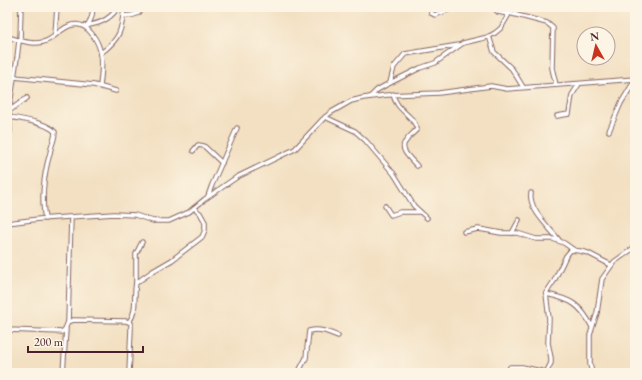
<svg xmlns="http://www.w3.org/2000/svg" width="642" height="380" font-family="'EB Garamond',serif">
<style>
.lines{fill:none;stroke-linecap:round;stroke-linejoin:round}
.street-casing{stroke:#856360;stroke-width:5.5}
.street{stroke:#fff;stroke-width:3.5}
</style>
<rect width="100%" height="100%" fill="#fcf5e5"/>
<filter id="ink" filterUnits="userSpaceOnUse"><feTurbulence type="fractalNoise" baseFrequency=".025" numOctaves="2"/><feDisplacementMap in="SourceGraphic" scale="8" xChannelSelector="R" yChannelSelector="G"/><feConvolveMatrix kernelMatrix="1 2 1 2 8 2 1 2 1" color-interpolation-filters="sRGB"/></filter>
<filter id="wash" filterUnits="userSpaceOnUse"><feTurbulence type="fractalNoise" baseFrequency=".012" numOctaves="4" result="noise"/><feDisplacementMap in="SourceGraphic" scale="16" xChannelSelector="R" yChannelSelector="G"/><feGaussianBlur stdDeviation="0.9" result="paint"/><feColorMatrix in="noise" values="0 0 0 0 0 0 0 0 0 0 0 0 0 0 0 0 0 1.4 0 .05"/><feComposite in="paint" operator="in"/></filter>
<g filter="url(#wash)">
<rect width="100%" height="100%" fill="#f3e0c2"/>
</g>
<g filter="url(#ink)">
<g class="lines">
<defs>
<g id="street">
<path d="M 431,7 L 431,13 L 435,15 L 456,7"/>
<path d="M 493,7 L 498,12 L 508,14"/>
<path d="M 509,13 L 547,23 L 553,28 L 552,68 L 556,85"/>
<path d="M 123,16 C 132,16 139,15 144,7"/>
<path d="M 84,26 C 98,24 108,21 117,9"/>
<path d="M 88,26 L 92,16 L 93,7"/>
<path d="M 55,35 L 57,7"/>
<path d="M 489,36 L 494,52 L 512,69 L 523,87"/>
<path d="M 7,37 C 20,40 30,45 43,42 C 54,40 61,27 72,25 C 88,21 99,42 101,55 C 103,65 101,76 100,86"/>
<path d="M 20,41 L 21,7"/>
<path d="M 101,53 C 120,39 122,30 124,7"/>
<path d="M 14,77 L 94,85 L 116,91"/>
<path d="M 390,83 L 394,67 L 405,54 L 459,45"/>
<path d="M 393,94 C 396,111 414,115 417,129 C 414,133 409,136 406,141 C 398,149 411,159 417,166"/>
<path d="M 370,97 L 377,90 L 386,85 L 420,68 L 435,63 L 463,43 L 488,37 L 495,33 L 501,28 L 513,7"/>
<path d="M 9,111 L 27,98"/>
<path d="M 557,116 L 569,114 L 572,95 L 579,84"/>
<path d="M 9,117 C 21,119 48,123 55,132 C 55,139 51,146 50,153 C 44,174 41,198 45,219"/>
<path d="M 325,117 L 355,131 L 366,141 L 394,174 L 414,206 L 427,218"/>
<path d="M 609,131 L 621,103 L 635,80"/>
<path d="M 7,144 L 10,131 L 9,111 L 17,58 L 19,41"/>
<path d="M 193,151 L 198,145 L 204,146 L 222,163"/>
<path d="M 531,193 C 528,209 550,228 559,240"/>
<path d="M 208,196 L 212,185 L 237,128"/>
<path d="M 385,206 L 391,215 L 400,212 L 420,212"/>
<path d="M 7,223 L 39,219 L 114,214 L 135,215 L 153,221 L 169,221 L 189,212 L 205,199 L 237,177 L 295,149 L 323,119 L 330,113 L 351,101 L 363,98 L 387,95 L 439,93 L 491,86 L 507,89 L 635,79"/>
<path d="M 464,232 L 478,229 L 485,230 L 501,233 L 517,233 L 536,239 L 553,239 L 564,243 L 574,250"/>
<path d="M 512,233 L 519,220"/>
<path d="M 136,283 L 136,254 L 142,242"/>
<path d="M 546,294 C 571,299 581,305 592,327"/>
<path d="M 68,322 L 71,218"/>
<path d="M 129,322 C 138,310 133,297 136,283 L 153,271 L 172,260 L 202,237 L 205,230 L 205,222 L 200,213 L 194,208"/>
<path d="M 7,330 L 62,332 L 65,329 L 68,322 L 73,320 L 126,321 L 131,323 L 131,329 L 129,373"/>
<path d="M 63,373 L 66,329"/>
<path d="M 298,373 L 306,358 L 309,331 C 320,328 328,332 338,336"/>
<path d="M 507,373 L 510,367 L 522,367 L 546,372"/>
<path d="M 546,373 L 551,363 L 551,358 L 548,343 L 549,319 L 546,293 L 554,281 L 566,256 L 571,250 L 580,251 L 588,253 L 611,265"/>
<path d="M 592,373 L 590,364 L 590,335 L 597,313 L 602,279 L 614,262 L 635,247"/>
</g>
</defs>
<use href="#street" class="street-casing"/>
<use href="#street" class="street"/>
</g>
</g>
<rect width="642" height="380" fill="none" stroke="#fcf5e5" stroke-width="24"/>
<g transform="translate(596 46) rotate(352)"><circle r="19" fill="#fcf5e5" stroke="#b59f9b"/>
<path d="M0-3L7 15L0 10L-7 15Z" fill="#c8321e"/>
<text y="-6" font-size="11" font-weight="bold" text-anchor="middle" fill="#4a1f2b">N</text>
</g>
<path d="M28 346v6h115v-6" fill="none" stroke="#4a1f2b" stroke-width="2"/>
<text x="34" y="346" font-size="12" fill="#4a1f2b" stroke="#fcf5e5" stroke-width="3" paint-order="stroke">200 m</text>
</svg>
